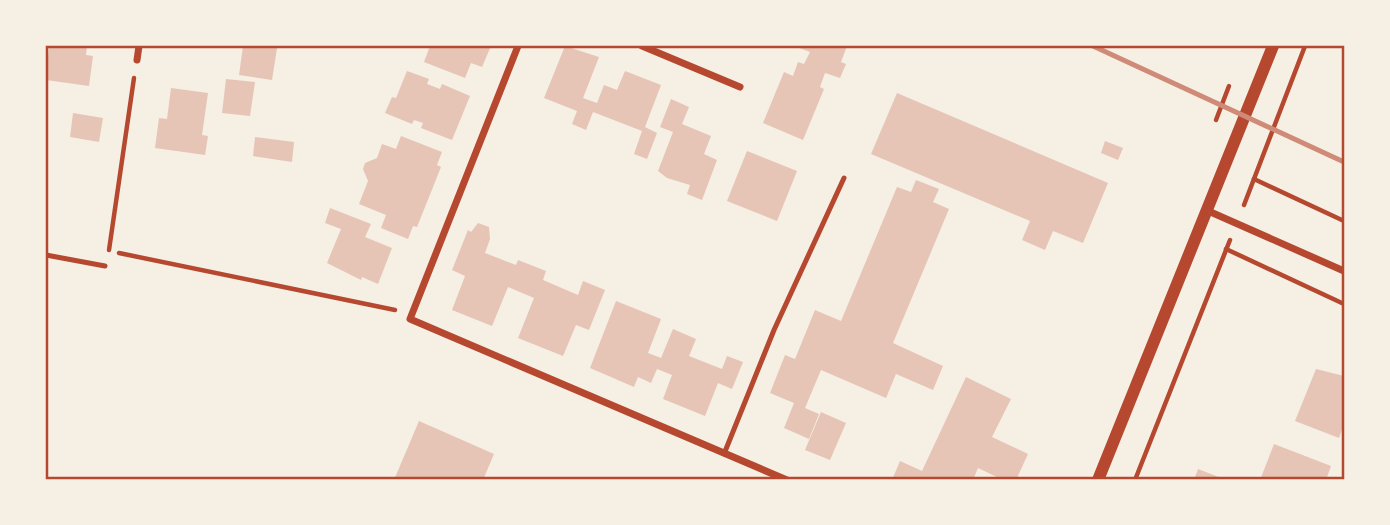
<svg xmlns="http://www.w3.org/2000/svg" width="1390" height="525" font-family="Manrope,sans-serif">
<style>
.building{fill:#e6c5b7}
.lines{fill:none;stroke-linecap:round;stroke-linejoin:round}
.path{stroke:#b5482f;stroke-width:4.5}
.service{stroke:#b5482f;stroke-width:5}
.minor{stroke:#b5482f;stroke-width:7}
.tertiary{stroke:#b5482f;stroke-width:12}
.rail{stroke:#cf8b77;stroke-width:5}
.neatline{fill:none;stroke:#b5482f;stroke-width:2.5}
</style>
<rect width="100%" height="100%" fill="#f6efe4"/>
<g class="building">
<path d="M 49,46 L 87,46 L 86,55 L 93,56 L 89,86 L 46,80 Z"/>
<path d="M 243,46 L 277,48 L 272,80 L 239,75 Z"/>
<path d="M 430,46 L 491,46 L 482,67 L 471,63 L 465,78 L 424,62 Z"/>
<path d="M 565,46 L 599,57 L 583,98 L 597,103 L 604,85 L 617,90 L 625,71 L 661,85 L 645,127 L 657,133 L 647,159 L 634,154 L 642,131 L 593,112 L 586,130 L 572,124 L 577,111 L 544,98 Z"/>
<path d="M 794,46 L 847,46 L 841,62 L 846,64 L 840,78 L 825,73 L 820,87 L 824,89 L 803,140 L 763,123 L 784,72 L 793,76 L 798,62 L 804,64 L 810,52 Z"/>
<path d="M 407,71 L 429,79 L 427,84 L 440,89 L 442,84 L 470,96 L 452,140 L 421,128 L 423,123 L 414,120 L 412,124 L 385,113 L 392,97 L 396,98 Z"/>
<path d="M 226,79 L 255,82 L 250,116 L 222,113 Z"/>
<path d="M 171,88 L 208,93 L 202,135 L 208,136 L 205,155 L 155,148 L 159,118 L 167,119 Z"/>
<path d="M 897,93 L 1108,183 L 1083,243 L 1053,231 L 1045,250 L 1022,240 L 1030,221 L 871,154 Z"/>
<path d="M 671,99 L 689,107 L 682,124 L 711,136 L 704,154 L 717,160 L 702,200 L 687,194 L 690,185 L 667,178 L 658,171 L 673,132 L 660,127 Z"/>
<path d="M 73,113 L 103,118 L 99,142 L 70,137 Z"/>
<path d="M 401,136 L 442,152 L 437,165 L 441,167 L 417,227 L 413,226 L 408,239 L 381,228 L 386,215 L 359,204 L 368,181 L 363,169 L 365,163 L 377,158 L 382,144 L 396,149 Z"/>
<path d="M 255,137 L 294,142 L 292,162 L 253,156 Z"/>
<path d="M 1105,141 L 1123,148 L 1118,160 L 1101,153 Z"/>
<path d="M 747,151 L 797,171 L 777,221 L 727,201 Z"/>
<path d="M 916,180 L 939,189 L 933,202 L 949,209 L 893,343 L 943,366 L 933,390 L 896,374 L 886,398 L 821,370 L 805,408 L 819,414 L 809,439 L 784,428 L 794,403 L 770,393 L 785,355 L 795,359 L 815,310 L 841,321 L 897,187 L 911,192 Z"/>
<path d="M 330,208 L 371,224 L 365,237 L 392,248 L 378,284 L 362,277 L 361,280 L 327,263 L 341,229 L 325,223 Z"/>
<path d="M 478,223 L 489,227 L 490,239 L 485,253 L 516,265 L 518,260 L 546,271 L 543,280 L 578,295 L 583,281 L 605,290 L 589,330 L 576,325 L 563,356 L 518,338 L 534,298 L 508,287 L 492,326 L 452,310 L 465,276 L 452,270 L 468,230 L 471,232 Z"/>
<path d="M 616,301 L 661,319 L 648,353 L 661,358 L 673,329 L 696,339 L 689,356 L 722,369 L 727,356 L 743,362 L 732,389 L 718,383 L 705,416 L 663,399 L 672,375 L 657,369 L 651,383 L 638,377 L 634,387 L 590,368 Z"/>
<path d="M 1316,369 L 1344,376 L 1344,424 L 1339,438 L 1295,421 Z"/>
<path d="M 966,377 L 1011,399 L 992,437 L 1028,454 L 1016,480 L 1003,480 L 978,468 L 973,480 L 892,480 L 900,461 L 922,471 Z"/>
<path d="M 821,412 L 846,423 L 830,460 L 805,450 Z"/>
<path d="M 419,421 L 494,454 L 483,480 L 394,480 Z"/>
<path d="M 1274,444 L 1331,466 L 1326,480 L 1260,480 Z"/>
<path d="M 1198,469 L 1224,479 L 1224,480 L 1194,480 Z"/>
</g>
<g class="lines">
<g class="path">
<path d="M 1216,120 L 1229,86"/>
<path d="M 1254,179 L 1344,221"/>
<path d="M 1244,205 L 1305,46"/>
<path d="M 1226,249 L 1344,304"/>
<path d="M 109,250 L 134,78"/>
<path d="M 119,253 L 395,310"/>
<path d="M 1135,480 L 1230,240"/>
</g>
<g class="service">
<path d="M 46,255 L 105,266"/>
<path d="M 724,454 L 774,330 L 844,178"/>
</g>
<g class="minor">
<path d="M 518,46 L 410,319 L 787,480"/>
<path d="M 642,46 L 740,87"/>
<path d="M 137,60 L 139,46"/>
<path d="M 1206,210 L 1344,271"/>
</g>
<path class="tertiary" d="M 1098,480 L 1273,46"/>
<path class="rail" d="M 1093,46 L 1344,162"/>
</g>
<rect width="1390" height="525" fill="none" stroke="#f6efe4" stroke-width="94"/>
<rect x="47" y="47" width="1296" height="431" class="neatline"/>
</svg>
